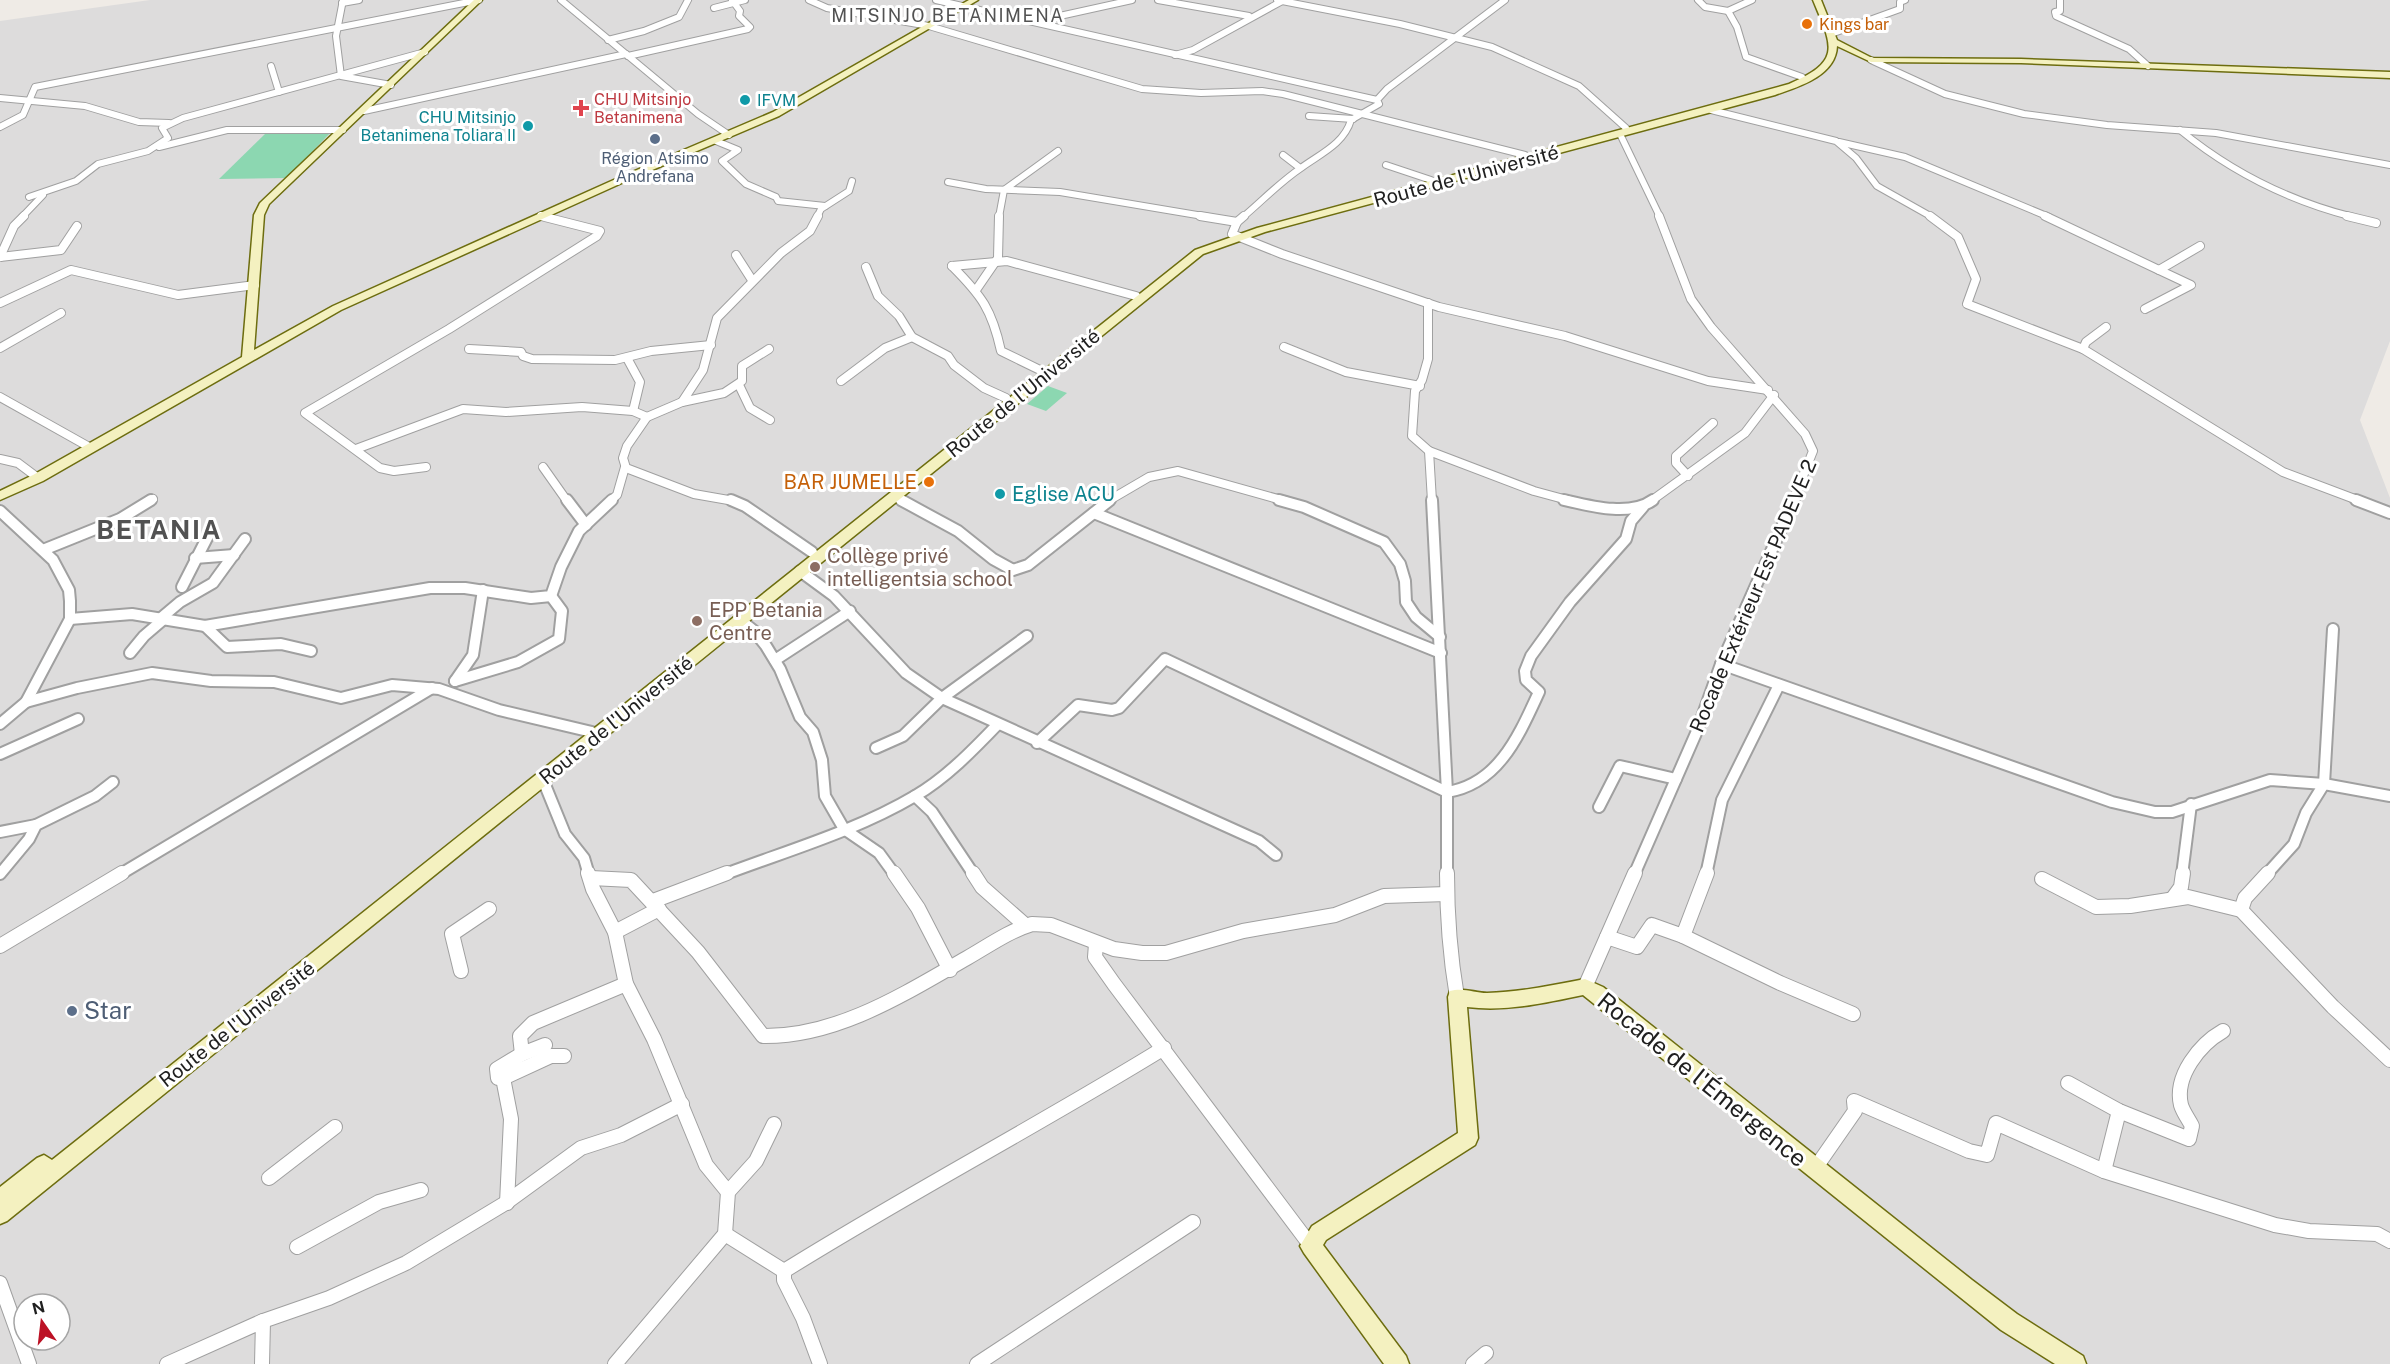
<svg xmlns="http://www.w3.org/2000/svg" width="2390" height="1364" viewBox="0 0 2390 1364" font-family="'Public Sans',sans-serif">
  <style>
    .residential { fill: #dddcdc; fill-rule: evenodd }
    .pitch { fill: #8cd7b1 }
    .lines { fill: none; stroke-linecap: round; stroke-linejoin: round }
    .street-far3-casing { stroke: #a0a0a0; stroke-width: 8 }
    .street-far2-casing { stroke: #a0a0a0; stroke-width: 10 }
    .street-far1-casing { stroke: #a0a0a0; stroke-width: 14 }
    .street-casing { stroke: #a0a0a0; stroke-width: 16 }
    .secondary-casing { stroke: #6d6d0f; stroke-width: 3 }
    .street-far3 { stroke: #fff; stroke-width: 6 }
    .street-far2 { stroke: #fff; stroke-width: 8 }
    .street-far1 { stroke: #fff; stroke-width: 10 }
    .street { stroke: #fff; stroke-width: 14 }
    .secondary { fill: #f4f1c0; fill-rule: evenodd }
    .food-dot { fill: #e8710a; stroke: #fff; stroke-width: 2 }
    .culture-dot { fill: #0f9aa8; stroke: #fff; stroke-width: 2 }
    .health-dot { fill: #e0444e; stroke: #fff; stroke-width: 2 }
    .service-dot { fill: #5c6f8a; stroke: #fff; stroke-width: 2 }
    .education-dot { fill: #8d6e63; stroke: #fff; stroke-width: 2 }
    .labels { text-anchor: middle; stroke-width: 6; stroke-linejoin: round; paint-order: stroke }
    .far-food-label { font-size: 16px; fill: #c56008; stroke: #fff; text-anchor: start }
    .far-health-label { font-size: 16px; fill: #be3a42; stroke: #fff; text-anchor: start }
    .far-culture-label { font-size: 16px; fill: #0d838f; stroke: #fff; text-anchor: start }
    .far-service-label { font-size: 16px; fill: #4e5e75; stroke: #fff }
    .far-quarter-label { font-size: 18px; letter-spacing: 1.5px; fill: #525252; stroke: #fff }
    .street-label { font-size: 20px; fill: #1f1f1f; stroke: #fff }
    .food-label { font-size: 20px; fill: #c56008; stroke: #fff; text-anchor: end }
    .culture-label { font-size: 20px; fill: #0d838f; stroke: #fff; text-anchor: start }
    .education-label { font-size: 20px; fill: #785e54; stroke: #fff; text-anchor: start }
    .near-service-label { font-size: 24px; fill: #4e5e75; stroke: #fff; text-anchor: start }
    .near-street-label { font-size: 24px; fill: #1f1f1f; stroke: #fff }
    .district-label { font-size: 26px; font-weight: bold; letter-spacing: 1.5px; fill: #525252; stroke: #fff }
  </style>
  <rect width="100%" height="100%" fill="#efebe6"/>
  <path class="residential" d="M150,0H2390V341L2360,420L2390,498V1364H0V21ZM24,1304H60V1340H24Z"/>
  <g class="pitch">
    <polygon points="331,132 287,178 219,179 266,133"/>
    <polygon points="1048,386 1067,393 1046,411 1027,404"/>
  </g>
  <g class="lines">
    <g class="street-far3-casing">
      <g id="street-far3">
        <polyline points="343,0 336,36 341,76 391,85"/>
        <polyline points="561,0 698,114 729,135"/>
        <polyline points="809,0 827,8 929,26 1142,89 1201,93 1262,91 1283,94 1525,155"/>
        <polyline points="936,0 1377,100"/>
        <polyline points="1158,0 1249,16"/>
        <polyline points="1277,0 1400,24 1492,47 1579,86 1626,128"/>
        <polyline points="1698,0 1705,7 1728,11"/>
        <polyline points="1752,0 1728,11 1737,27 1746,57 1802,77"/>
        <polyline points="2060,0 2060,11 2055,12 2056,16 2129,49 2148,66"/>
        <polyline points="342,3 359,0"/>
        <polyline points="714,8 745,0"/>
        <polyline points="1037,21 1132,0"/>
        <polyline points="1831,34 1900,9 1900,2 1905,0"/>
        <polyline points="608,40 644,31 679,17 688,0"/>
        <polyline points="1175,55 1193,50 1284,0"/>
        <polyline points="628,56 748,29 750,27 739,16 740,11 732,0"/>
        <polyline points="1871,60 1945,94 2024,114 2107,125 2216,133 2390,165"/>
        <polyline points="271,66 279,92"/>
        <polyline points="0,98 85,106 139,122 169,123"/>
        <polyline points="1711,110 1836,141 1856,158 1877,186 1932,217"/>
        <polyline points="364,111 626,54"/>
        <polyline points="1309,116 1353,119"/>
        <polyline points="0,127 23,115 35,87 479,0"/>
        <path d="M2180,130C2230,171 2290,201 2353,217"/>
        <polyline points="1620,134 1660,217"/>
        <polyline points="716,141 738,150 722,161 746,184 776,197 778,201 825,206"/>
        <polyline points="1839,142 1905,157 2049,217"/>
        <polyline points="159,147 227,130 343,130"/>
        <polyline points="1283,155 1300,168"/>
        <polyline points="1386,165 1431,180"/>
        <polyline points="948,182 986,189 1060,192 1209,217"/>
        <polyline points="29,197 76,181 98,164 148,151 168,138 162,128 183,118 425,52"/>
        <polyline points="541,216 546,217"/>
        <polyline points="22,217 43,195"/>
        <polyline points="817,217 821,209 849,191 852,181"/>
        <polyline points="999,217 1004,190 1058,151"/>
        <path d="M1243,217C1262,201 1280,182 1301,168C1320,154 1344,144 1351,120L1379,104L1377,100L1387,89L1505,0"/>
      </g>
    </g>
    <g class="street-far2-casing">
      <g id="street-far2">
        <polyline points="1200,216 1237,222"/>
        <polyline points="1244,216 1237,222 1232,234 1282,254 1439,307 1565,336 1708,381 1768,390"/>
        <polyline points="1659,216 1691,299 1711,327 1805,434 1813,451 1793,501"/>
        <polyline points="1930,216 1958,237 1976,279 1967,304 2083,349 2283,472 2360,501"/>
        <polyline points="2045,216 2159,270 2200,246"/>
        <polyline points="2347,216 2376,223"/>
        <polyline points="736,255 752,280"/>
        <polyline points="0,257 61,250 77,226"/>
        <polyline points="0,257 14,226 24,216"/>
        <polyline points="952,266 1007,261 1136,296"/>
        <path d="M952,266C982,296 992,310 1001,351L1042,371"/>
        <polyline points="866,267 878,296 899,316 912,337 948,356 954,365 984,388 1006,398"/>
        <polyline points="976,290 998,258 999,216"/>
        <polyline points="0,303 71,270 178,295 255,285"/>
        <polyline points="1428,303 1428,359 1422,380 1415,391 1412,436 1429,451"/>
        <polyline points="2145,309 2191,285 2159,270"/>
        <polyline points="1284,347 1346,372 1420,386"/>
        <polyline points="0,348 61,313"/>
        <polyline points="469,349 521,352 523,356 532,359 615,360 651,351 711,345"/>
        <polyline points="2083,349 2086,342 2106,327"/>
        <polyline points="627,358 640,382 633,411"/>
        <polyline points="841,381 885,348 912,337"/>
        <polyline points="739,385 750,408 770,420"/>
        <polyline points="0,397 91,448"/>
        <polyline points="682,402 724,393 742,381 742,366 769,349"/>
        <polyline points="356,449 463,409 506,412 582,407 633,411 647,417"/>
        <polyline points="0,459 18,463 38,478"/>
        <polyline points="426,467 394,471 380,468 305,413 449,329 597,236 600,231 541,216"/>
        <polyline points="543,467 567,501"/>
        <polyline points="1688,476 1676,463 1676,456 1713,423"/>
        <polyline points="895,497 903,501"/>
        <polyline points="149,501 153,499"/>
        <polyline points="610,501 617,495 625,467"/>
        <polyline points="734,501 694,494 626,468 623,458 627,446 647,417 682,402 703,370 717,318 781,253 810,231 818,216"/>
        <polyline points="1108,501 1149,477 1178,471 1285,501"/>
        <polyline points="1432,501 1429,451 1534,491 1571,501"/>
        <polyline points="1651,501 1745,433 1774,395"/>
      </g>
    </g>
    <g class="street-far1-casing">
      <g id="street-far1">
        <polyline points="567,500 586,525"/>
        <polyline points="731,500 745,506 812,552"/>
        <polyline points="901,500 958,531 993,559 1013,570 1028,565 1110,500"/>
        <polyline points="1279,500 1304,507 1384,542 1400,564 1405,581 1406,602 1416,617 1440,637"/>
        <polyline points="1432,500 1447,792 1447,875"/>
        <path d="M1564,500C1590,506 1630,517 1653,500"/>
        <polyline points="2356,500 2390,513"/>
        <polyline points="0,511 53,560 69,590 70,601 70,619 26,702 0,724"/>
        <polyline points="1094,513 1441,653"/>
        <polyline points="43,550 120,519 151,500"/>
        <polyline points="195,558 234,555"/>
        <polyline points="800,571 834,596 906,673 942,698 1259,841 1276,855"/>
        <polyline points="182,587 211,530"/>
        <polyline points="161,618 180,602 213,583 245,539"/>
        <polyline points="70,619 132,614 205,626 430,588 465,588 531,598 551,596 561,567 579,531 612,500"/>
        <polyline points="739,619 754,631 766,646 780,669 800,717 813,732 822,760 825,796 844,829 879,853 895,875"/>
        <polyline points="205,626 227,647 281,644 311,651"/>
        <polyline points="130,653 144,636 165,618"/>
        <polyline points="775,660 850,611"/>
        <polyline points="1721,664 2112,802 2155,812 2172,812 2270,780 2324,784 2390,796"/>
        <polyline points="455,681 518,662 559,639 562,611 551,596"/>
        <polyline points="455,681 473,655 483,590"/>
        <polyline points="26,702 77,688 152,673 211,681 274,682 341,698 392,685 439,689 499,710 592,732"/>
        <path d="M1037,743L1078,705L1112,710L1119,708L1165,659L1447,792C1499,784 1519,735 1539,692L1526,680L1525,671L1531,656L1570,602L1626,539L1631,521L1643,507"/>
        <polyline points="876,748 903,736 942,698 1027,636"/>
        <polyline points="0,754 78,719"/>
        <polyline points="543,780 565,834 584,858 589,875"/>
        <polyline points="915,796 932,812 974,875"/>
        <polyline points="1599,807 1620,766 1676,779"/>
        <polyline points="0,832 36,825"/>
        <polyline points="0,874 29,839 36,825 95,796 113,782"/>
        <polyline points="119,875 432,688"/>
        <path d="M723,875C786,851 856,831 915,796C946,778 973,750 998,724"/>
        <polyline points="1634,875 1697,731 1721,664 1794,500"/>
        <polyline points="1706,875 1722,800 1779,685"/>
        <polyline points="2182,875 2191,804"/>
        <polyline points="2266,875 2294,844 2306,813 2324,784 2333,629"/>
      </g>
    </g>
    <g class="street-casing">
      <g id="street">
        <polyline points="588,873 593,889 615,932 626,984 654,1039 706,1165 728,1192"/>
        <polyline points="894,873 918,908 950,970"/>
        <polyline points="973,873 982,887 1025,925"/>
        <path d="M1447,873C1447,915 1450,956 1457,997"/>
        <path d="M591,878L631,880L698,952L763,1036C837,1037 904,994 967,958C988,946 1009,931 1032,924L1051,925L1114,949L1142,953H1166L1243,931L1335,915L1384,896L1447,894"/>
        <polyline points="2042,879 2096,907 2130,906 2188,897 2241,910 2245,898 2268,873"/>
        <polyline points="2173,898 2181,887 2183,873"/>
        <polyline points="653,901 727,873"/>
        <polyline points="2241,910 2333,1007 2390,1060"/>
        <polyline points="615,932 659,909"/>
        <polyline points="1683,936 1780,983 1853,1014"/>
        <polyline points="1607,937 1637,947 1652,925 1683,936 1707,873"/>
        <polyline points="1096,944 1095,957 1114,984 1311,1246"/>
        <polyline points="0,946 122,873"/>
        <polyline points="461,971 452,934 489,909"/>
        <polyline points="1585,987 1635,873"/>
        <polyline points="522,1054 520,1036 533,1023 626,984"/>
        <polyline points="503,1078 498,1078 497,1069 522,1054 545,1045"/>
        <path d="M2068,1083L2119,1111L2189,1139L2192,1126C2189,1120 2183,1112 2181,1105C2174,1076 2200,1044 2223,1031"/>
        <polyline points="1814,1170 1855,1111 1854,1101 1969,1151 1987,1155 1996,1123 2104,1171 2275,1225 2309,1231 2377,1234 2390,1241"/>
        <polyline points="2104,1171 2119,1111"/>
        <polyline points="269,1178 335,1127"/>
        <polyline points="507,1203 511,1119 503,1078 551,1056 564,1056"/>
        <path d="M725,1234L784,1271C909,1193 1039,1125 1164,1048"/>
        <polyline points="297,1247 379,1202 421,1190"/>
        <polyline points="784,1271 784,1280 803,1318 820,1364"/>
        <polyline points="0,1283 29,1364"/>
        <polyline points="263,1321 329,1298 406,1263 504,1204 581,1148 621,1135 682,1104"/>
        <polyline points="167,1364 263,1321 262,1364"/>
        <polyline points="615,1364 725,1234 728,1192 756,1161 774,1124"/>
        <polyline points="977,1364 1193,1222"/>
        <polyline points="1473,1364 1486,1353"/>
      </g>
    </g>
    <g class="secondary-casing">
      <g id="secondary">
        <polygon points="474,0 482,0 269,204 264,215 254,350 333,306 618,178 773,112 969,0 978,0 779,116 624,182 341,310 43,481 0,500 0,491 33,475 242,357 254,215 260,203"/>
        <path d="M1813,0H1821L1837,40L1872,58L2021,59L2390,72V78L2021,63L1871,62L1837,46C1836,76 1798,87 1775,95L1265,232L1203,254L7,1221L0,1224V1187L37,1158L44,1155L52,1160L1195,250L1257,228L1789,84C1843,61 1832,46 1813,0Z"/>
        <path d="M1585,979L1603,987L1972,1280L2017,1314L2083,1356L2086,1364H2055L2001,1330L1583,995C1545,1003 1506,1012 1467,1007L1478,1138L1475,1145L1326,1240L1323,1245L1406,1356L1409,1364H1384L1304,1253L1300,1246L1312,1226L1458,1133L1448,997L1450,991C1463,987 1475,993 1487,993C1521,992 1553,985 1585,979Z"/>
      </g>
    </g>
    <use href="#street-far3" class="street-far3"/>
    <use href="#street-far2" class="street-far2"/>
    <use href="#street-far1" class="street-far1"/>
    <use href="#street" class="street"/>
    <use href="#secondary" class="secondary"/>
  </g>
  <g class="food-dot">
    <circle cx="1807" cy="24" r="6"/>
    <circle cx="929" cy="482" r="6"/>
  </g>
  <g class="culture-dot">
    <circle cx="745" cy="100" r="6"/>
    <circle cx="528" cy="126" r="6"/>
    <circle cx="1000" cy="494" r="6"/>
  </g>
  <path class="health-dot" d="M578 99h6v6h6v6h-6v6h-6v-6h-6v-6h6z"/>
  <g class="service-dot">
    <circle cx="655" cy="139" r="6"/>
    <circle cx="72" cy="1011" r="6"/>
  </g>
  <g class="education-dot">
    <circle cx="815" cy="567" r="6"/>
    <circle cx="697" cy="621" r="6"/>
  </g>
  <g class="labels">
    <g class="far-food-label">
      <text x="1819" y="30">Kings bar</text>
    </g>
    <g class="far-health-label">
      <text x="594" y="105">CHU Mitsinjo<tspan x="594" dy="18">Betanimena</tspan></text>
    </g>
    <g class="far-culture-label">
      <text x="757" y="106">IFVM</text>
      <text x="516" y="123" text-anchor="end">CHU Mitsinjo<tspan x="516" dy="18">Betanimena Toliara II</tspan></text>
    </g>
    <g class="far-service-label">
      <text x="655" y="164">Région Atsimo<tspan x="655" dy="18">Andrefana</tspan></text>
    </g>
    <g class="far-quarter-label">
      <text x="948" y="22">MITSINJO BETANIMENA</text>
    </g>
    <g class="street-label">
      <text transform="translate(1466 176) rotate(-15)" y="7">Route de l'Université</text>
      <text transform="translate(1023 393) rotate(-39)" y="7">Route de l'Université</text>
      <text transform="translate(1753 596) rotate(-67)" y="7">Rocade Extérieur Est PADEVE 2</text>
      <text transform="translate(616 720) rotate(-39)" y="7">Route de l'Université</text>
      <text transform="translate(237 1024) rotate(-38)" y="7">Route de l'Université</text>
    </g>
    <g class="food-label">
      <text x="917" y="489">BAR JUMELLE</text>
    </g>
    <g class="culture-label">
      <text x="1012" y="501">Eglise ACU</text>
    </g>
    <g class="education-label">
      <text x="827" y="563">Collège privé<tspan x="827" dy="23">intelligentsia school</tspan></text>
      <text x="709" y="617">EPP Betania<tspan x="709" dy="23">Centre</tspan></text>
    </g>
    <g class="near-service-label">
      <text x="84" y="1019">Star</text>
    </g>
    <g class="near-street-label">
      <text transform="translate(1702 1080) rotate(39)" y="8">Rocade de l'Émergence</text>
    </g>
    <g class="district-label">
      <text x="159" y="539">BETANIA</text>
    </g>
  </g>
  <g transform="translate(42 1322) rotate(346)"><circle r="28" fill="#ffffff" stroke="#a5a5a5" stroke-width="1.5"/>
  <path d="M0-4.5L10 22L0 15L-10 22Z" fill="#bc1225"/>
  <text y="-9" font-size="16" font-weight="bold" text-anchor="middle" fill="#1f1f1f">N</text>
  </g>
</svg>
